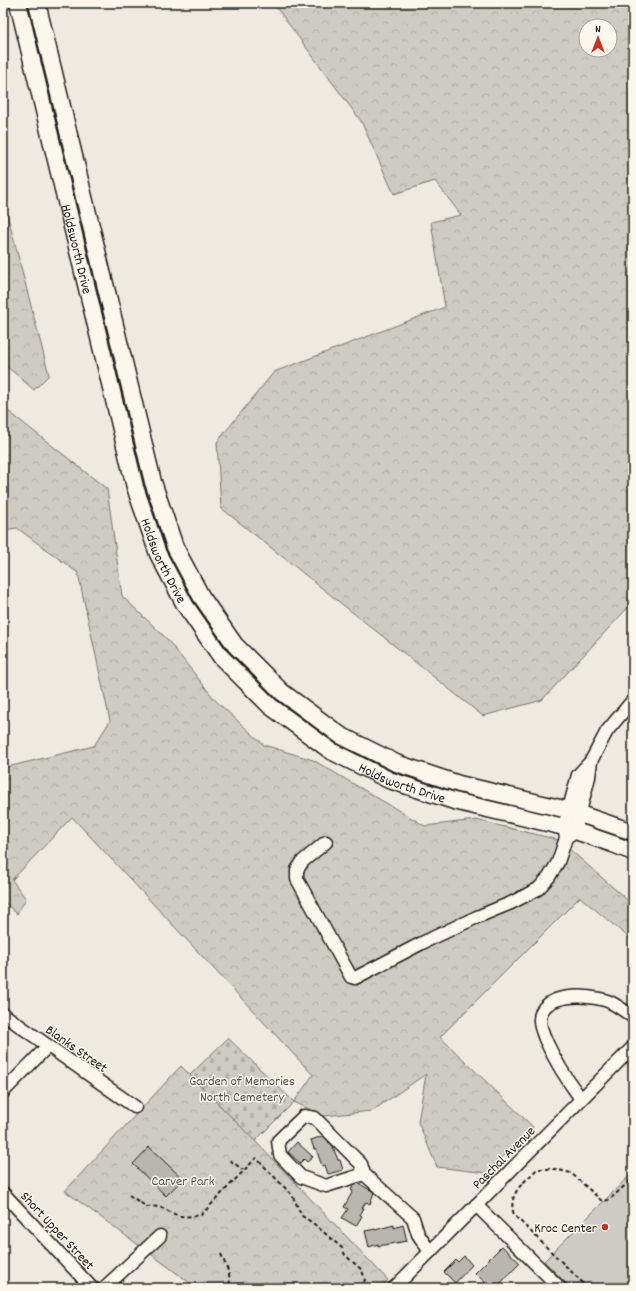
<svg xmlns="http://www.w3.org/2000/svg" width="636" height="1291" viewBox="0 0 636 1291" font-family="Dekko,sans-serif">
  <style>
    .green { fill: #ceccc2; stroke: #75746f }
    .forest { fill: url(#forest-crowns); stroke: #75746f; fill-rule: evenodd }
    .cemetery { fill: url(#cemetery-stones); stroke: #75746f }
    .building { fill: #b9b6af; stroke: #1c1c1c }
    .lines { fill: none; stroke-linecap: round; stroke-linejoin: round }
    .minor-casing { stroke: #1c1c1c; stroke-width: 15 }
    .major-casing { stroke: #1c1c1c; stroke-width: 19 }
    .path { stroke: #1c1c1c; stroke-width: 2; stroke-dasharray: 4 3; stroke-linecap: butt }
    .minor { stroke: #fbf7ec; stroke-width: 12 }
    .major { stroke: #fbf7ec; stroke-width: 16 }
    .poi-dot { fill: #c8321e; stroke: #fbf7ec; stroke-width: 1.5 }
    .labels { text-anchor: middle; stroke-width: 3; stroke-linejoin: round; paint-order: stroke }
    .street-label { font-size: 14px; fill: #1c1c1c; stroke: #fbf7ec }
    .park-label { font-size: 14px; fill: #51514e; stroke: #fbf7ec }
    .poi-label { font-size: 14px; fill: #1c1c1c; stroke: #fbf7ec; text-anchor: end }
  </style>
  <defs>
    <pattern id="forest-crowns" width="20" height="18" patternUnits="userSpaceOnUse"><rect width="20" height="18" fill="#ceccc2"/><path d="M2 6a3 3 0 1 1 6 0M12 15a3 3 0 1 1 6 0" fill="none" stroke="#b0afa6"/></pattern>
    <pattern id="cemetery-stones" width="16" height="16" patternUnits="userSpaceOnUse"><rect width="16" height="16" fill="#ceccc2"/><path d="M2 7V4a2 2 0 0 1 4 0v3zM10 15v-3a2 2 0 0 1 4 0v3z" fill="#b0afa6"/></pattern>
  </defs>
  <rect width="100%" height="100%" fill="#eeeadf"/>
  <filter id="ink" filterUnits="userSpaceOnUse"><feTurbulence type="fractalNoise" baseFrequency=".025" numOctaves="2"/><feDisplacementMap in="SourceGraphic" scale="8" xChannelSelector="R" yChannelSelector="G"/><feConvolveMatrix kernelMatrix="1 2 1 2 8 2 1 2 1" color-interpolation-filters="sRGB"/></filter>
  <g filter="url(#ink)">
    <polygon class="green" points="633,1172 633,1288 571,1288 544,1261"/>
    <g class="forest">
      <path d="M273,3H633V602L542,700L483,716L221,508L217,442L274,372L445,307L431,222L461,215L435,181L394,194L361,121ZM586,26H610V50H586Z"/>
      <polygon points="3,198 49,375 34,390 3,363"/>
      <polygon points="3,407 107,489 122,596 166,638 216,701 264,745 313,760 425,826 476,820 559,840 633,905 633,941 580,897 440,1037 533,1127 487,1173 437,1167 418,1122 426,1074 372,1111 324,1116 294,1102 313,1075 72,817 12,880 26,899 17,914 3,901 3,768 94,746 110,721 78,573 17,528 3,530"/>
      <polygon points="181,1066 255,1141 388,1280 380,1288 197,1288 65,1191"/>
    </g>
    <polygon class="cemetery" points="228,1038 294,1102 255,1141 190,1075"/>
    <g class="building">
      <polygon points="326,1135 329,1143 331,1142 338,1160 340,1160 343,1170 328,1174 325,1165 322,1166 316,1149 314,1149 311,1140"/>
      <polygon points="297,1142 313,1157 307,1162 304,1159 300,1163 288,1152"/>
      <polygon points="149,1147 183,1179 166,1196 133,1164"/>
      <polygon points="356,1182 374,1192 370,1204 366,1202 362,1208 364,1208 360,1215 362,1216 356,1226 342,1218 348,1209 344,1207 353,1191 351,1190"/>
      <polygon points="394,1225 394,1228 403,1225 407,1241 378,1246 378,1244 369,1247 365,1231 375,1229 375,1230"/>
      <polygon points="502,1246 520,1263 496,1288 491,1288 475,1273"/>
      <polygon points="464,1256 472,1265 455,1283 444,1272 456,1260 458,1262"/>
    </g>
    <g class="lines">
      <g class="minor-casing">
        <g id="minor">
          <polyline points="568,836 575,831 589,777 591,761"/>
          <polyline points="326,842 303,861 297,870 297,879 351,977 355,978 422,943 477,917 511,903 538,889 549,877 558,862 566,838 564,827 578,775 591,761 607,731 633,700"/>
          <polyline points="3,1014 135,1107"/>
          <polyline points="3,1092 48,1046"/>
          <path d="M581,1099C567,1080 555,1061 545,1039C543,1033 540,1027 540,1021C539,991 591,994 610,1002C618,1006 626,1012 633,1017"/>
          <polyline points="364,1174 326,1186 301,1177 280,1155 278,1141 304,1116 315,1118 361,1164 364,1174 413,1218 418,1234 430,1252"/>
          <polyline points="3,1193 92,1288"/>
          <polyline points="476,1205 560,1288"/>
          <polyline points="104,1288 160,1236"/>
          <polyline points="394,1288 633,1047"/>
        </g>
      </g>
      <g class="major-casing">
        <g id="major">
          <path id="s1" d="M18,3L135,487L158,554L185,605L221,657L270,706L331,751L389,780L454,801L564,827L613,844L633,852"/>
          <polyline points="37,3 153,482 175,547 201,596 235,645 282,692 340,735 396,763 459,784 568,810 633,832"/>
        </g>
      </g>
      <g class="path">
        <polyline points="230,1160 243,1170"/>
        <path d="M129,1195L147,1207C164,1204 168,1214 181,1216C187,1217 194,1216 201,1215L256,1158L292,1195L302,1216L313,1223L342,1248L345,1255L362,1270L365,1280L360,1288"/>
        <polyline points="221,1254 229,1273 230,1288"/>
        <path d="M588,1288L514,1215C507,1193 524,1183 537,1169H555L571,1173L602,1201L609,1200L633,1178"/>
      </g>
      <use href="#minor" class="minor"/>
      <use href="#major" class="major"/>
    </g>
  </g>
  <circle class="poi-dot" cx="605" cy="1227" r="4"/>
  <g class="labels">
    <g class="street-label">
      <text dy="5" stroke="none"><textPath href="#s1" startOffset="253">Holdsworth Drive</textPath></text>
      <text dy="5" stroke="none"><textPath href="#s1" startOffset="577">Holdsworth Drive</textPath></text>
      <text dy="5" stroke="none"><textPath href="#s1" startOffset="913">Holdsworth Drive</textPath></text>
      <text transform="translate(77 1048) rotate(35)" y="5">Blanks Street</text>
      <text transform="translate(503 1157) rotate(-45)" y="5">Paschal Avenue</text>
      <text transform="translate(58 1230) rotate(47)" y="5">Short Upper Street</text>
    </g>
    <g class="park-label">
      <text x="242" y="1085">Garden of Memories<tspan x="242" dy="16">North Cemetery</tspan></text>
      <text x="183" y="1185">Carver Park</text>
    </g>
    <g class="poi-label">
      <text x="597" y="1232">Kroc Center</text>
    </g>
  </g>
  <rect width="636" height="1291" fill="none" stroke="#fbf7ec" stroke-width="16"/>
  <rect x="8" y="8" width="620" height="1275" fill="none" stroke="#1c1c1c" stroke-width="1.5" filter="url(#ink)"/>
  <g transform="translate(598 38)"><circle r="19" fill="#fbf7ec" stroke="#a29f99"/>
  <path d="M0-3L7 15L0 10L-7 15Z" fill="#c8321e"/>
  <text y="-6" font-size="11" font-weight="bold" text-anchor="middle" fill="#1c1c1c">N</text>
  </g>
</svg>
